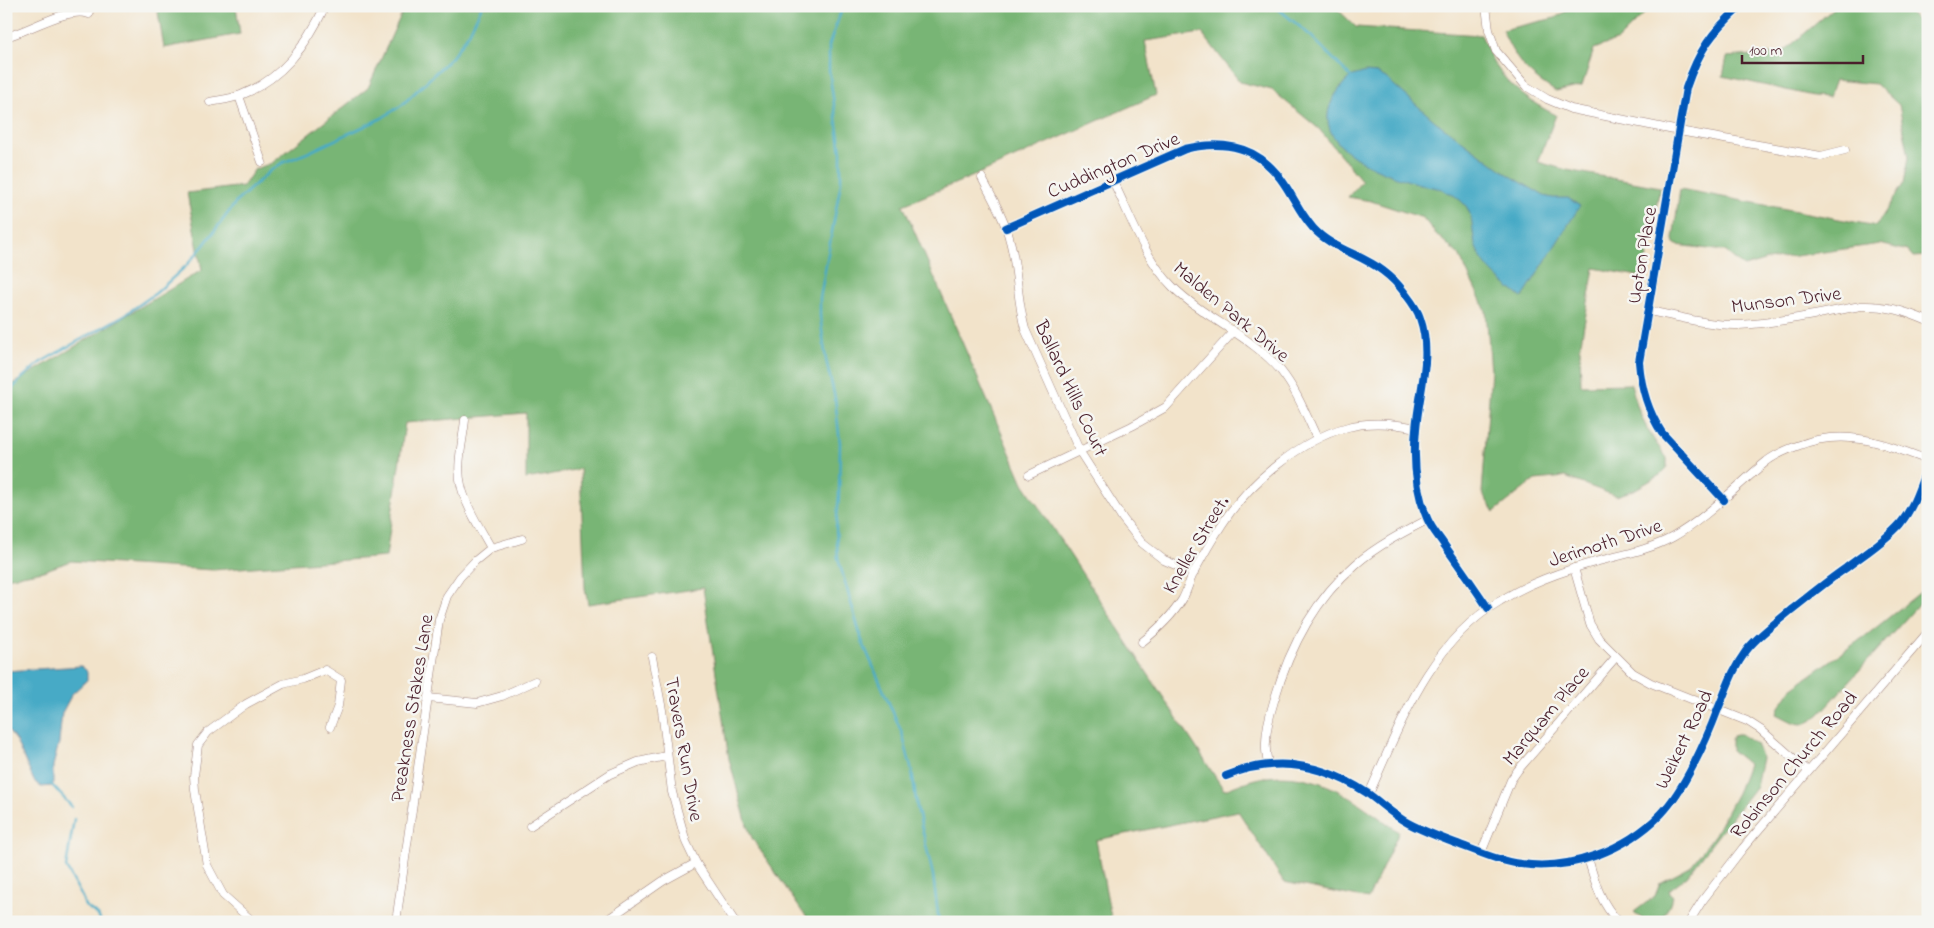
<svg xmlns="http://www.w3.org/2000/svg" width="1934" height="928" viewBox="0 0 1934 928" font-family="'Indie Flower',sans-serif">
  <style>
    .forest { fill: #78b574; stroke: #616a50 }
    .water { fill: #47aac6; stroke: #486478 }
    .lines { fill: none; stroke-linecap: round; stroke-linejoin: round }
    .stream { stroke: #47aac6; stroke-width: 2.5 }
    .minor-casing { stroke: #9e817a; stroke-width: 9 }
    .minor { stroke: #fff; stroke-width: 8 }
    .cycleway-casing { stroke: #f6f6f2; stroke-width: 11 }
    .cycleway { stroke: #0057b8; stroke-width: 8 }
    .labels { text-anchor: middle; stroke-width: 5; stroke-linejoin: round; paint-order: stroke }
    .street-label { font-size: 20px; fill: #4a1f2b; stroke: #f6f6f2 }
  </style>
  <rect width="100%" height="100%" fill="#f6f6f2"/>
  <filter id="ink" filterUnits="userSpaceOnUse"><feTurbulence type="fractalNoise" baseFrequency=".02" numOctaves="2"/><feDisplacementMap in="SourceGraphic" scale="10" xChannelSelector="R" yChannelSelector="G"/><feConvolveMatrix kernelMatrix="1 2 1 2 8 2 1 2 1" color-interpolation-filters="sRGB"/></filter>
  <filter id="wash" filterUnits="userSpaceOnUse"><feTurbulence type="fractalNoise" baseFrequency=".0096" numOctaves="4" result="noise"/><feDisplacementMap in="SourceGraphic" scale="20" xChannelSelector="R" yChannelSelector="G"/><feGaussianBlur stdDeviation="1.12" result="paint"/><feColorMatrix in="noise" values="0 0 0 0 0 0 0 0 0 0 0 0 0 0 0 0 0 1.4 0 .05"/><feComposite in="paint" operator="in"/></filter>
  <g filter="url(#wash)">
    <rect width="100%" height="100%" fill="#f2e3ca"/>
    <g class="forest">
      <polygon points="157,6 236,6 240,34 164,48"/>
      <path d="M405,6H1334L1356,27L1481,35C1486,44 1489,55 1494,63C1509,87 1531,103 1556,115L1538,162L1567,170L1660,187L1643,277L1594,268L1580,348L1581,385L1631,384C1640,418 1646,430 1667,458V468L1660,475L1634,490L1616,496L1565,477L1535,480L1494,512L1482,493L1491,371L1486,311L1459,255L1436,234L1423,218L1371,201L1348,197L1362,181L1319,129L1272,90L1240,82L1202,33L1145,41L1156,95L971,177L903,205L1023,483L1224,790C1236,786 1248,780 1260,778C1320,768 1354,800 1399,832L1368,899L1284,882L1238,811L1096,840L1112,922H811L801,910L752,838L747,825L729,759L703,588L588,604L585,588L580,469L526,479V413L405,423L386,557L213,570L71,561L43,571L6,578V388L202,270L187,193L243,186L255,169L272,163L368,88Z"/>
      <path d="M1574,6H1652L1618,40L1594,49L1582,86L1556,92C1525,72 1517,63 1502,30L1555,18Z"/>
      <polygon points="1833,6 1904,6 1928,33 1928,256 1913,257 1908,251 1880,244 1767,260 1744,267 1725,251 1677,245 1674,243 1673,239 1680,189 1876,226 1904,183 1909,157 1899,105 1876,84 1835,80 1829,97 1813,96 1723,76 1727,57 1782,53 1834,8"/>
      <path d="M1928,586V594L1820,714C1801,730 1797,724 1777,714L1779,707L1791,689L1868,634Z"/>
      <polygon points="1735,734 1741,734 1756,744 1762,758 1756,786 1687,876 1669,890 1673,897 1661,922 1646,922 1634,912 1655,896 1660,883 1690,867 1715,834 1738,791 1748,764 1731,750 1731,739"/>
    </g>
    <g class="water">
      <path d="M1365,72L1377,73L1386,78L1435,121L1509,175L1544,196L1553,198H1568L1580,206L1522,298C1505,284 1486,271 1477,250C1471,236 1475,219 1466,206C1462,201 1456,197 1451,193H1448L1442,189C1407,183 1306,154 1332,101C1335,94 1344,82 1350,77C1354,75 1361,74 1365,72Z"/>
      <polygon points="81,666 87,671 87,680 72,694 62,713 59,743 53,766 53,786 41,787 34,781 16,741 6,728 6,671"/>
    </g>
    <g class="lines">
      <g class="stream">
        <polyline points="843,6 829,45 829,70 841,152 841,182 820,298 820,316 826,360 835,398 840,443 839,496 836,528 838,558 862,641 902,733 912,771 917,807 933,875 939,922"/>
        <polyline points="1275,6 1311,36 1351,77"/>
        <polyline points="6,402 13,388 23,377 41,362 126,314 156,293 186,266 204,245 237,201 270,171 282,163 307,153 382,118 402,105 452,57 469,33 482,6"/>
        <polyline points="52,785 72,807"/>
        <polyline points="74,819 66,867 82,897 85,906 98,915 101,922"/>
      </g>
    </g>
  </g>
  <g filter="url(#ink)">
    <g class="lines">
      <g class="minor-casing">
        <g id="minor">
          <polyline points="1486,6 1489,30 1496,51 1526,86 1547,99 1571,109 1679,131 1821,156 1845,150"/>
          <path d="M6,37C29,31 69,6 89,14"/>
          <polyline points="239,96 262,162"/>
          <path d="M210,102C220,100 231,99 241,95C282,79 307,45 325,6"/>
          <path d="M982,178C992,198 1005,219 1010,241C1018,270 1017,300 1025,329L1080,452L1123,519L1142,543L1164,560L1194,573"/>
          <path d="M1113,181C1131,217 1144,258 1173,287C1205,319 1252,336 1281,371C1297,391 1306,415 1317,438"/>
          <path d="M1006,228L1185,149C1210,143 1239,143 1261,159C1288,179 1293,205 1313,228C1332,249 1361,254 1383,271C1391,277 1398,284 1404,292C1410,300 1417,308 1420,318C1433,355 1419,391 1416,429C1413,460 1415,489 1427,518C1431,528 1439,537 1445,546C1460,567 1474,587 1488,608"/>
          <path d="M1648,311C1677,316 1709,326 1739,325C1780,323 1821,313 1861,306C1887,305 1904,311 1928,321"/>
          <path d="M465,420C463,440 456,465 461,485C466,507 480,528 491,548"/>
          <polyline points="1029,475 1132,426 1166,407 1233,332"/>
          <path d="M1724,500L1662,433C1647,410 1641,388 1639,362L1686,88C1699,50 1711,33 1741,6"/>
          <polyline points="1574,568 1590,624 1599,639 1633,673 1651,683 1747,721 1761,730 1808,771"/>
          <path d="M1142,642C1157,630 1172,616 1182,600C1187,592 1189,581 1194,572C1202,557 1211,541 1221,526C1246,485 1301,439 1348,427C1371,421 1393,423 1416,428"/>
          <polyline points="652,657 662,710 672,792 686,842 696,863 735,922"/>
          <polyline points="428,698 477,703 502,696 535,681"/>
          <path d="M1268,765C1267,757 1265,749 1266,742C1266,728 1270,714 1274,701C1289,649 1314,600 1356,564C1377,546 1402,533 1427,520"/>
          <path d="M1226,776C1276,755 1323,764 1367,793C1381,803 1393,815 1408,823C1423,831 1439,837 1455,843C1477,851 1498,861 1521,864C1571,871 1626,850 1661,814C1684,790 1706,741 1718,709C1727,688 1732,670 1746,651C1758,635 1776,623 1791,610C1809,596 1827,581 1846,568C1864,554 1885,541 1900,524C1914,507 1920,486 1928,465"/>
          <path d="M1369,794C1401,723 1429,643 1500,601C1522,587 1547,577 1572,569C1605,557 1642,554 1673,537C1708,517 1735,487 1767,461C1775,455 1786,450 1797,446C1844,427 1883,443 1928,460"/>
          <polyline points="530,826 610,774 638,762 666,756"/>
          <polyline points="1481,853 1511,780 1518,770 1616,657"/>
          <path d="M1588,858C1595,883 1601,904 1619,922"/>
          <polyline points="250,922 250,919 223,895 207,865 195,790 194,776 198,745 208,732 246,704 283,684 303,679 325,670 341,680 338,706 330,727"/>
          <polyline points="396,922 439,620 447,596 460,577 475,561 491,548 522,539"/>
          <polyline points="604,922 663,881 696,863"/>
          <polyline points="1689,922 1702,901 1743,848 1928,632"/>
        </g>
      </g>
      <use href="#minor" class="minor"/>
      <g class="cycleway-casing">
        <g id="cycleway">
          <path d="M1006,228L1185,149C1210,143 1239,143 1261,159C1288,179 1293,205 1313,228C1332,249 1361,254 1383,271C1391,277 1398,284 1404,292C1410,300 1417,308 1420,318C1433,355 1419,391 1416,429C1413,460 1415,489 1427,518C1431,528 1439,537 1445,546C1460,567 1474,587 1488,608"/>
          <path d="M1724,500L1662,433C1647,410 1641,388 1639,362L1686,88C1699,50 1711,33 1741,6"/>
          <path d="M1226,776C1276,755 1323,764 1367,793C1381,803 1393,815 1408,823C1423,831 1439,837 1455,843C1477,851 1498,861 1521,864C1571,871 1626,850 1661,814C1684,790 1706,741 1718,709C1727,688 1732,670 1746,651C1758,635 1776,623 1791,610C1809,596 1827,581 1846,568C1864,554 1885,541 1900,524C1914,507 1920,486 1928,465"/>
        </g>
      </g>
      <use href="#cycleway" class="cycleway"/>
    </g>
  </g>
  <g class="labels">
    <g class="street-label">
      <text transform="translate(1113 164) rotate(-23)" y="7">Cuddington Drive</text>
      <text transform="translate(1641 255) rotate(-80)" y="7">Upton Place</text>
      <text transform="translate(1786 299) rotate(-7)" y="7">Munson Drive</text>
      <text transform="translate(1232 311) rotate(40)" y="7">Malden Park Drive</text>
      <text transform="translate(1072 388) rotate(65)" y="7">Ballard Hills Court</text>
      <text transform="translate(1605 542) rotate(-18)" y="7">Jerimoth Drive</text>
      <text transform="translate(1195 544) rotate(-59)" y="7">Kneller Street.</text>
      <text transform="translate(411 708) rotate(-81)" y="7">Preakness Stakes Lane</text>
      <text transform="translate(1545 715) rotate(-50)" y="7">Marquam Place</text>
      <text transform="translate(1683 739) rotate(-64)" y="7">Weikert Road</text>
      <text transform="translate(685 749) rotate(80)" y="7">Travers Run Drive</text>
      <text transform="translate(1793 764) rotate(-50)" y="7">Robinson Church Road</text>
    </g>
  </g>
  <rect width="1934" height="928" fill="none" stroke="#f6f6f2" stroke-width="25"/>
  <path d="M1742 55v8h121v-8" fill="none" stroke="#4a1f2b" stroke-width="2.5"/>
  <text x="1749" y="55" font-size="15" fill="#4a1f2b" stroke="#f6f6f2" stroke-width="4" paint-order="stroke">100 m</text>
</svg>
